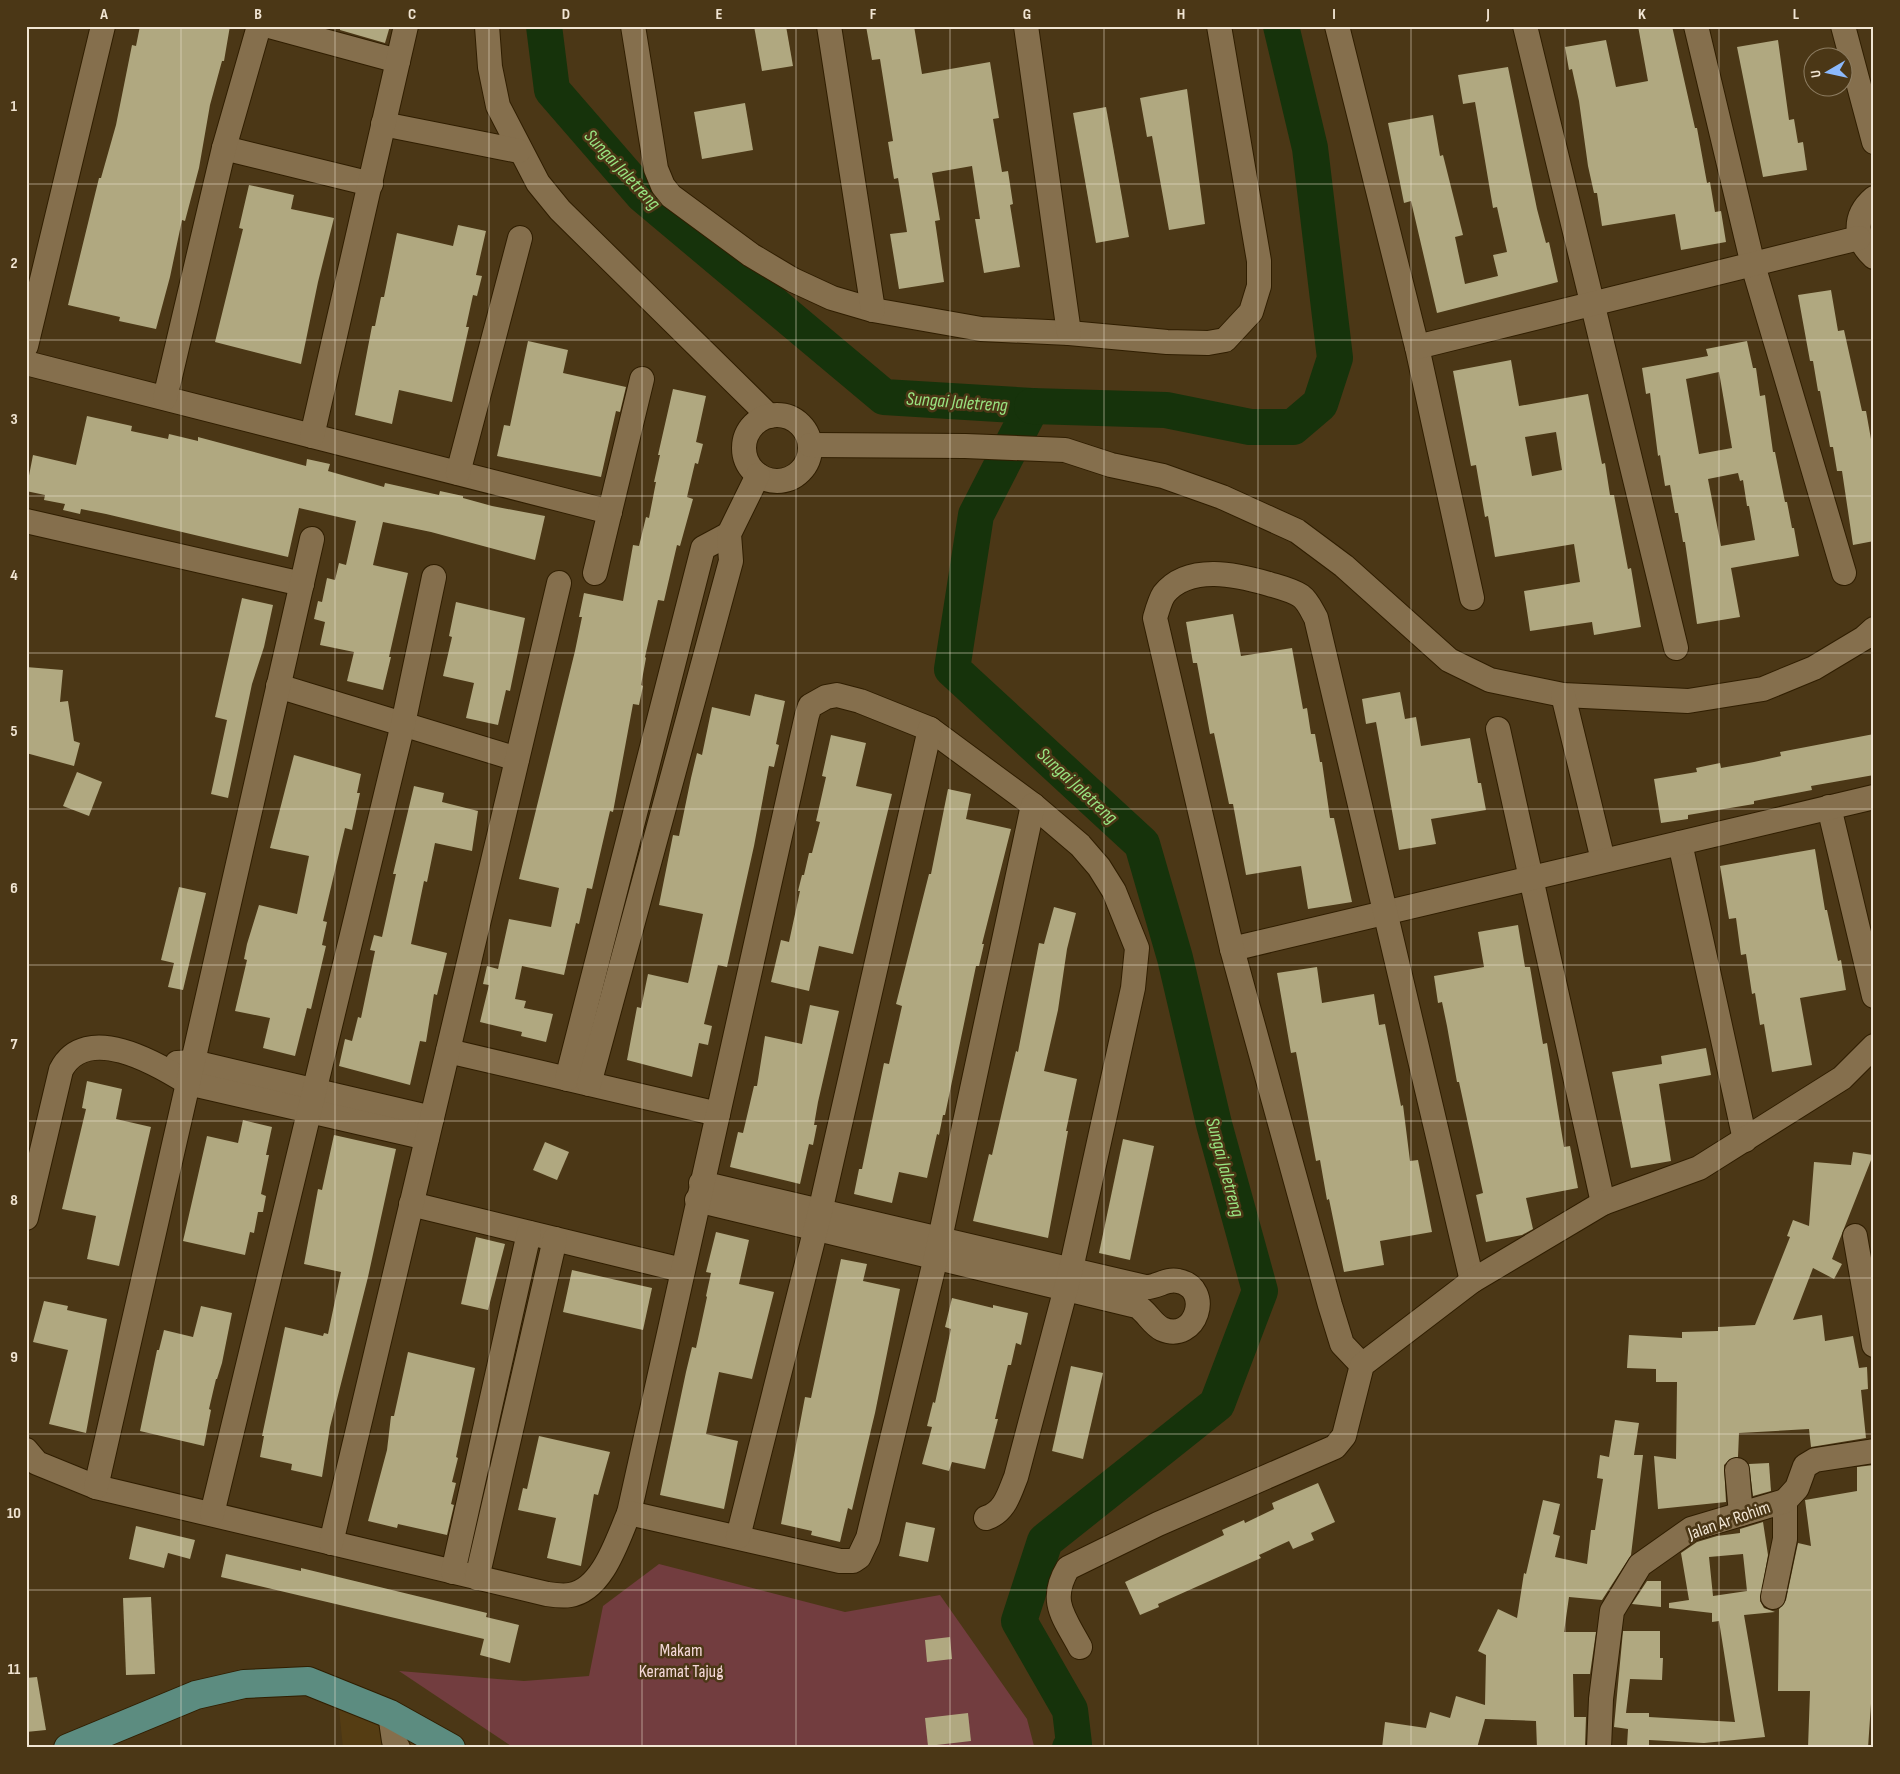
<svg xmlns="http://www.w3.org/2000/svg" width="1900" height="1774" viewBox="0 0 1900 1774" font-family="'Sofia Sans Condensed',sans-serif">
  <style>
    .built { fill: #553d13 }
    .green { fill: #723d3f }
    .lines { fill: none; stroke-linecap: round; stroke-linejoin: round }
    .river { stroke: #16330b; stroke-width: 36 }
    .building { fill: #b0a880; fill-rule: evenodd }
    .minor-casing { stroke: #301e00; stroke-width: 26 }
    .major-casing { stroke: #301e00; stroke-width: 30 }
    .minor { stroke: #856f4d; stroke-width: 24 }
    .major { stroke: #5c8c80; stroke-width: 28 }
    .grid { fill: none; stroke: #f1e5d3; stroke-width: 1; stroke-opacity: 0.55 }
    .labels { text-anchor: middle; stroke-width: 5; stroke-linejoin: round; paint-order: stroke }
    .street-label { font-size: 18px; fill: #f1e5d3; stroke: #4b3716 }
    .park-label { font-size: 18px; fill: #f4d8d8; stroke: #4b3716 }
    .water-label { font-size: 19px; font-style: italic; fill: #99e481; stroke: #4b3716 }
    .neatline { fill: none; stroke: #f1e5d3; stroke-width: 2 }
    .grid-label { font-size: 16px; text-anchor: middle; font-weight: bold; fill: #f1e5d3 }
  </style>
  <rect width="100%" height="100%" fill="#4b3716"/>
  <polygon class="built" points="339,1709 372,1717 423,1748 343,1748"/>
  <polygon class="green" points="659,1564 845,1612 940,1595 1027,1719 1034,1746 1029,1748 514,1748 399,1671 524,1681 589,1676 603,1606"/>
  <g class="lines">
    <g class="river">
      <polyline points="544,26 552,90 643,195 884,397 1032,406 976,515 952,669 1142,844 1175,958 1214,1124 1260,1291 1217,1404 1045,1541 1019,1621 1070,1710 1074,1744 1070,1748"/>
      <polyline points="1032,406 1166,410 1250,427 1293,427 1320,404 1335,358 1310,148 1281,26"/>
    </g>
  </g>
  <g class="building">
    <polygon points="140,26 230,26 224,61 222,61 210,105 199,168 185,221 182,220 170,277 156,329 119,321 120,317 68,305 99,178 101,178 116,125 132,45 136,46"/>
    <polygon points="340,26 390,26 385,43 340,30"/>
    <polygon points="754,26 786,26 793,66 762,71"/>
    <polygon points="866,26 914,26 922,74 990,62 999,118 993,119 1002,172 1008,171 1013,204 1010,205 1020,267 984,273 975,219 980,219 972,166 932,173 940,220 935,221 944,282 899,289 890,234 907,232 898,178 894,179 888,142 893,141 880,59 872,60"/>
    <polygon points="1638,26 1672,26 1695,128 1697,128 1707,183 1710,182 1715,212 1721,211 1726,242 1681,250 1675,214 1602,226 1597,193 1594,193 1588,166 1579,101 1572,69 1569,70 1565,47 1606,40 1616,87 1648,81"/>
    <polygon points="1778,40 1789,120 1794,119 1798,143 1803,142 1807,170 1763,177 1737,47"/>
    <polygon points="1508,67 1537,209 1546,243 1549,242 1558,282 1437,313 1411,201 1404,203 1388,123 1433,115 1440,156 1443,155 1463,235 1455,237 1465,284 1498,276 1493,255 1507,252 1497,207 1493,208 1475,102 1463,104 1458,75"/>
    <polygon points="1187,89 1205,224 1169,230 1152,136 1147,137 1140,98"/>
    <polygon points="745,103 753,150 702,159 694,112"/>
    <polygon points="1106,107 1129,237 1096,243 1073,113"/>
    <polygon points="249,185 294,195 291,209 334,218 318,282 301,364 215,342 243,229 239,228"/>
    <polygon points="458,225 486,231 476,275 482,276 477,296 473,295 466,327 469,327 452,402 399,390 392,424 355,415 372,326 375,326 381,297 384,297 397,233 453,246"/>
    <polygon points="1831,290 1838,331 1844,330 1862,411 1866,411 1874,456 1874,541 1853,545 1842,471 1837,471 1833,447 1830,447 1820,391 1818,391 1813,361 1810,361 1798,295"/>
    <polygon points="528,341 568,350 563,373 626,387 620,412 616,411 601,477 497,456 504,425 510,426"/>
    <path d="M1747,341L1753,368H1756L1760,396L1765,395L1773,452H1775L1785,502H1787L1792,528H1794L1799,556L1731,568L1740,617L1697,624L1685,542H1683L1678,513H1675L1670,485L1665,486L1660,455L1658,456L1650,393L1646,394L1642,368L1708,356L1706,349ZM1719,372L1732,448L1699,454L1686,379ZM1738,473L1740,481L1743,480L1747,506H1749L1755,540L1721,546L1708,479Z"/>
    <path d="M1511,360L1519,406L1588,394L1602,464L1605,463L1610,495H1614L1628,569L1631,568L1641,627L1594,635L1592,622L1530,631L1524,591L1580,582L1574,544L1495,557L1488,516L1485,517L1476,465L1471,466L1453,371ZM1556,432L1562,470L1532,476L1525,437Z"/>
    <polygon points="673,389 706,396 696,442 703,444 698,464 695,463 687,497 693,499 680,546 677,545 664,601 658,600 645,657 646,658 641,685 643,686 639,705 633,704 613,812 610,811 592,889 587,888 579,924 576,923 564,975 522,966 515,999 526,1001 524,1008 553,1014 546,1042 521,1036 522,1032 480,1022 489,985 483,984 487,966 498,969 509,919 551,927 559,888 519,879 575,651 582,617 579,617 584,593 623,601 633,545 639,546 646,517 649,518 656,482 654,482 660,455 658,455"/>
    <polygon points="87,416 132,426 131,431 168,439 169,434 198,441 198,437 306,466 307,459 330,464 328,471 384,487 385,483 439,495 440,491 463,496 463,498 492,506 545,516 535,560 431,532 383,522 373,565 408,573 389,657 391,657 383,690 347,681 354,652 320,645 325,622 314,619 318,601 322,602 327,578 335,580 339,563 346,565 356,521 299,508 288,557 106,514 81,509 80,514 63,510 65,504 44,500 45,495 26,491 33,455 76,465"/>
    <polygon points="242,598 273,605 264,647 252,684 228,798 211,794 227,720 215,717"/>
    <polygon points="456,602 525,618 510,691 506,690 498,725 466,718 474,683 443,676 452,637 449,636"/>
    <polygon points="1233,614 1241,656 1292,648 1303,709 1307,708 1311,734 1315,734 1320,762 1322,762 1330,818 1334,818 1352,902 1308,909 1301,866 1246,875 1233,804 1229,804 1214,733 1210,734 1197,663 1193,663 1186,622"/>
    <polygon points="26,667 63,670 60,702 68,701 74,741 80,743 74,766 26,753"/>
    <polygon points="1400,692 1405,719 1416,717 1421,746 1470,738 1478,783 1481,783 1486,810 1431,819 1436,844 1399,850 1376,722 1366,724 1362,699"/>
    <polygon points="755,694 785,701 776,744 779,745 774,767 769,766 754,846 727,967 718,965 704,1024 712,1026 708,1045 699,1043 692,1077 627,1060 637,1007 641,1008 648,974 688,983 689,979 703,914 659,905 673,835 679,836 691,778 697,753 702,755 712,707 750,716"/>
    <polygon points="1874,734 1874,775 1811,786 1812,790 1754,801 1754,804 1688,815 1688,819 1661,823 1654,779 1697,772 1696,768 1720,763 1721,768 1754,762 1781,756 1780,752"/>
    <polygon points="831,735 866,743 856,786 892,794 853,954 819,946 809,991 771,982 781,940 789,942 800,891 798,891 802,875 804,875 809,853 812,853 820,822 816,821 826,777 822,776"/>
    <polygon points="294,755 361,774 357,793 360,793 352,830 345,828 323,921 327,922 322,945 326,946 322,963 311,1009 307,1008 295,1056 263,1048 270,1018 235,1011 247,960 244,959 247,944 259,905 297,914 309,856 270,848"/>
    <polygon points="77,772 102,782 89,816 63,806"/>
    <polygon points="414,786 444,793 442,802 478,811 472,851 435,843 427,882 424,881 411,944 447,953 437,995 434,994 426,1042 420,1041 410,1085 339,1066 345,1039 352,1041 358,1017 361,1018 375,951 370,950 374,935 382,937 396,874 393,874"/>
    <polygon points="948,789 971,794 966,819 1011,829 982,944 984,944 979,966 976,966 945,1115 943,1115 939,1135 937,1134 927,1178 899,1172 892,1203 854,1194 859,1169 862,1169 884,1063 889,1064 902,1006 896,1004 929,874 931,874"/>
    <polygon points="1815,849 1825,910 1827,910 1838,961 1841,960 1846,990 1800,998 1812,1065 1772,1072 1764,1024 1760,1025 1755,993 1752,994 1746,954 1741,955 1736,918 1729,919 1720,866"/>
    <polygon points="179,887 206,893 183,990 168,987 174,963 161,960"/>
    <polygon points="1054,907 1076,913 1067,949 1058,1010 1044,1071 1077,1079 1066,1131 1068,1131 1048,1238 973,1221 989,1154 992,1155 1016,1051 1018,1052 1039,943 1044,944"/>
    <polygon points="1518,925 1525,967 1530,967 1543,1044 1547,1043 1564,1147 1570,1146 1578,1188 1526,1198 1533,1229 1522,1235 1486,1242 1476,1195 1483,1193 1459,1082 1457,1082 1447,1026 1442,1002 1438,1003 1434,976 1484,967 1478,932"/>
    <polygon points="1317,967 1322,1003 1374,994 1379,1025 1385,1024 1401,1106 1403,1105 1410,1161 1418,1160 1432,1232 1380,1241 1384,1265 1344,1272 1329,1199 1327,1200 1320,1160 1316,1161 1296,1052 1291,1053 1277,973"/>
    <polygon points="810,1005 839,1011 818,1102 814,1125 817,1125 813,1145 809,1144 800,1184 730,1167 738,1132 743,1133 754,1086 757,1086 765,1036 802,1044"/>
    <polygon points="1706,1048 1711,1075 1659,1084 1671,1161 1631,1168 1612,1072 1662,1064 1661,1056"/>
    <polygon points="87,1081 122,1089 116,1119 151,1127 119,1266 87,1259 96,1216 62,1209 86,1109 82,1108"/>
    <polygon points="243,1120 272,1127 266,1155 269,1155 261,1194 266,1196 263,1212 258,1212 254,1233 250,1232 245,1255 183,1241 207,1136 238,1143"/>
    <polygon points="334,1135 396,1149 368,1277 330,1427 322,1477 291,1470 292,1464 260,1457 264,1436 262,1436 285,1327 323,1336 324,1333 328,1334 341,1272 304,1264 318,1189 322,1190"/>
    <polygon points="1123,1139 1154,1146 1130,1260 1099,1253"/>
    <polygon points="545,1142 569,1152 557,1180 533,1170"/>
    <polygon points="1853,1152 1873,1155 1832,1259 1842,1264 1834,1279 1813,1268 1793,1320 1822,1315 1825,1341 1853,1336 1859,1368 1867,1367 1868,1389 1861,1390 1866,1438 1811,1447 1809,1429 1739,1433 1738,1457 1730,1459 1724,1465 1726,1502 1658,1509 1654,1456 1676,1459 1677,1382 1656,1382 1656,1369 1627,1368 1629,1335 1682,1338 1682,1332 1718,1331 1718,1327 1755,1325 1790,1237 1787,1236 1793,1220 1809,1226 1814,1162 1851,1165"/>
    <polygon points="716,1232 749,1240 739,1284 774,1292 752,1379 719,1372 706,1434 738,1441 724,1509 660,1495 686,1372 692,1347 696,1348 707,1297 706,1296 711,1273 706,1272"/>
    <polygon points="476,1237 505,1244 488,1310 461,1304"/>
    <polygon points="841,1259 867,1264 863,1281 900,1289 875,1413 852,1510 848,1508 840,1542 811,1535 812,1531 781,1524 805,1397 811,1398"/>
    <polygon points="572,1270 652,1288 643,1330 563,1312"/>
    <polygon points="952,1298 993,1308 993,1305 1028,1313 1021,1345 1016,1343 1011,1365 1008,1365 995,1419 998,1419 985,1469 952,1462 949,1471 922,1464 932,1427 927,1426 933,1402 935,1403 951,1329 945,1327"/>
    <polygon points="44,1301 68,1306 67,1310 107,1319 86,1433 49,1424 68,1350 33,1342"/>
    <polygon points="201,1306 232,1313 222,1363 217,1379 216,1379 209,1409 211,1410 204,1446 140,1431 157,1350 159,1350 164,1330 193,1337"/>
    <polygon points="408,1352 475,1368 456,1457 458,1458 452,1482 456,1483 451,1504 454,1505 447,1535 398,1524 397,1528 368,1521 387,1450 391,1416 394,1416"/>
    <polygon points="1071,1366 1103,1373 1083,1459 1052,1451"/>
    <polygon points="1615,1420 1639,1423 1634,1455 1643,1455 1631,1555 1602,1600 1569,1597 1564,1632 1596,1632 1590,1674 1573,1674 1574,1717 1586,1717 1585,1747 1537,1748 1536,1721 1485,1719 1477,1748 1382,1748 1385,1722 1426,1728 1430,1712 1450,1718 1456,1696 1485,1705 1486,1655 1478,1651 1498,1609 1517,1618 1524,1573 1526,1574 1543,1500 1560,1504 1553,1534 1560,1536 1555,1557 1587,1564 1591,1530 1595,1530 1603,1479 1597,1478 1600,1455 1609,1457"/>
    <polygon points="539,1436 610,1452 598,1495 594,1494 581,1566 547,1558 556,1518 518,1510 523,1488 527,1489"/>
    <polygon points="1769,1463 1771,1491 1753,1496 1749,1464"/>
    <polygon points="1874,1465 1874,1689 1872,1689 1868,1748 1808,1748 1810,1691 1778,1691 1779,1609 1786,1600 1798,1543 1811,1546 1805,1500 1857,1491 1857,1467"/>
    <polygon points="1318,1483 1335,1522 1311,1533 1314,1540 1293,1549 1289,1541 1259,1555 1261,1558 1158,1604 1159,1607 1140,1615 1125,1582 1224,1535 1222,1530 1244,1520 1245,1523 1274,1509 1272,1503"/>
    <polygon points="906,1522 935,1528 928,1562 899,1556"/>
    <path d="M1763,1522L1768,1555L1760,1601L1764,1608L1775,1612L1744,1615L1765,1737L1704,1743L1649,1740V1747L1627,1746L1628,1729L1614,1727L1623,1631H1660V1658H1663L1662,1680L1630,1679L1626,1713H1649V1717L1735,1722L1719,1621L1712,1622V1613L1669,1608V1603L1689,1600L1681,1553L1697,1542L1717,1536L1740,1533V1529ZM1743,1554L1747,1591L1713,1596L1709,1557Z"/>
    <polygon points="136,1526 195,1540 190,1559 168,1553 164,1568 129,1559"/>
    <polygon points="226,1554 301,1571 301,1568 487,1613 486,1617 519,1625 510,1663 480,1655 484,1639 221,1577"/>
    <polygon points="1647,1581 1661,1581 1661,1607 1632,1604"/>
    <polygon points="151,1597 155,1674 126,1675 123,1598"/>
    <polygon points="950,1637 952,1659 927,1662 925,1640"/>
    <polygon points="37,1677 46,1730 26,1732 26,1678"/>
    <polygon points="968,1713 971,1741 928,1746 925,1718"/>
  </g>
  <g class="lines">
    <g class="minor-casing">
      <g id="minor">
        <polyline points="269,26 398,61"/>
        <polyline points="487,26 490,67 498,106 538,183 560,210 769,416"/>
        <polyline points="633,26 656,169 663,186 671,196 751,255 793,280 832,298 873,310 981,329 1069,333 1167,342 1208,343 1225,340 1251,312 1259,286 1259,261 1219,26"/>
        <polyline points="829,26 873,310"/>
        <polyline points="1026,26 1069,333"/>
        <polyline points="1337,26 1417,347 1472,598"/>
        <polyline points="1525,26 1676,648"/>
        <polyline points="1696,26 1753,265 1844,573"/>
        <polyline points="1843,26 1874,142"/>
        <polyline points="383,124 519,151"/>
        <polyline points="224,148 371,184"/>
        <path d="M1874,198C1853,216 1854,239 1874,257"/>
        <polyline points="26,346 103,26"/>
        <polyline points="1417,347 1859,238"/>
        <polyline points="26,363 610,512"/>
        <polyline points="165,398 224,148 259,26"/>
        <circle cx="777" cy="448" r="33"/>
        <polyline points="312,436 406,26"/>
        <polyline points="810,445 965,446 1065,450 1111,465 1163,476 1222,497 1297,531 1344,566 1449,660 1490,680 1563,695 1688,701 1763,689 1814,668 1864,638 1874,629"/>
        <polyline points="458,473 520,238"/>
        <polyline points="26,521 302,584"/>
        <polyline points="595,573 642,379"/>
        <polyline points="278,686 517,759"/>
        <polyline points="1563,695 1603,860"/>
        <polyline points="1498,729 1603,1203"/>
        <polyline points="1829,807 1874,996"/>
        <polyline points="1680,843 1745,1140"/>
        <polyline points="1232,949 1874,797"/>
        <polyline points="448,1051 718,1114"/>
        <polyline points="177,1063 193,1062 432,1118"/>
        <polyline points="567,1079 703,548 729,534"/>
        <polyline points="589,1084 731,561 729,534 758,475"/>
        <path d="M697,1200L1137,1306C1147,1312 1152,1324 1162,1329C1196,1344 1214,1288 1178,1281C1166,1278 1157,1288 1145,1287L701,1183"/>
        <polyline points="411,1204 682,1270"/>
        <path d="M26,1218L61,1070C86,1022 156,1063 188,1083L427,1138"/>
        <polyline points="1855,1236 1874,1345"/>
        <path d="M1362,1365L1342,1344L1330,1305L1232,949L1155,618C1157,611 1160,600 1164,594C1189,563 1238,575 1269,584C1279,587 1292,590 1301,596C1308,601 1312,611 1316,618L1472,1281"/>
        <path d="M26,1450L37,1463L96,1487L547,1594C554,1595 563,1596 570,1595C603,1590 618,1538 629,1513L807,715L810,706L826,697L837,695L860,701L930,729L1033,805L1080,845L1099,867L1114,891L1137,948L1133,988L1071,1269L1016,1477C1009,1494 1005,1512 986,1518"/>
        <polyline points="1737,1470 1741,1514"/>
        <polyline points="96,1487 312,539"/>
        <polyline points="629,1513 840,1561 853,1561 859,1557 868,1538 936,1257 1033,805"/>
        <polyline points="212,1514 403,724 434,577"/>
        <polyline points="738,1537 820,1212 930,729"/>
        <polyline points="331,1543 559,583"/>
        <polyline points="453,1572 529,1233"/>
        <polyline points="477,1578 555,1239"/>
        <polyline points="1773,1597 1785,1539 1785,1501"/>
        <path d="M1080,1647C1064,1617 1048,1601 1068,1568L1158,1524L1335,1447L1344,1436L1362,1365L1472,1281L1603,1203L1699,1168L1842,1078L1874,1046"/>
        <polyline points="390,1714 394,1741 398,1748"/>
        <polyline points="1599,1748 1601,1699 1612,1611 1640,1565 1691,1529 1785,1501 1797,1488 1805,1466 1815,1460 1874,1451"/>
      </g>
    </g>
    <g class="major-casing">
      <polyline id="major" points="68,1748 196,1695 244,1684 308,1681 390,1714 451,1748"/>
    </g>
    <use href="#minor" class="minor"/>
    <use href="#major" class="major"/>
  </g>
  <path class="grid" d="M181,26V1748M335,26V1748M489,26V1748M642,26V1748M796,26V1748M950,26V1748M1104,26V1748M1258,26V1748M1411,26V1748M1565,26V1748M1719,26V1748M26,184H1874M26,340H1874M26,496H1874M26,653H1874M26,809H1874M26,965H1874M26,1121H1874M26,1278H1874M26,1434H1874M26,1590H1874"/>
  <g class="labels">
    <g class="street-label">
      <text transform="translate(1729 1520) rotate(-19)" y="6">Jalan Ar Rohim</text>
    </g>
    <g class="park-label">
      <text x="681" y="1656">Makam<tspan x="681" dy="21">Keramat Tajug</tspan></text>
    </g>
    <g class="water-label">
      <text transform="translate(623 169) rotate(47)" y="7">Sungai Jaletreng</text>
      <text transform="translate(957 401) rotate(4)" y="7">Sungai Jaletreng</text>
      <text transform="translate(1078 785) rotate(43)" y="7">Sungai Jaletreng</text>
      <text transform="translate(1226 1167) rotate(75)" y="7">Sungai Jaletreng</text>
    </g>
  </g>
  <rect width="1900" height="1774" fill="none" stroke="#4b3716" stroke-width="55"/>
  <g transform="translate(1828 72) rotate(261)"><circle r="24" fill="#4b3716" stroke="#8d7d62"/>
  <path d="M0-4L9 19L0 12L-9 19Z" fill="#8cb9fc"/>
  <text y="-8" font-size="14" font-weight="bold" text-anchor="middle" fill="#f1e5d3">U</text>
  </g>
  <rect x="28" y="28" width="1844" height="1718" class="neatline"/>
  <g class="grid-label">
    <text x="104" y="19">A</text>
    <text x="258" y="19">B</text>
    <text x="412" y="19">C</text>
    <text x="566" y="19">D</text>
    <text x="719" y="19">E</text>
    <text x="873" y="19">F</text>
    <text x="1027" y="19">G</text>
    <text x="1181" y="19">H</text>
    <text x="1334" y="19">I</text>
    <text x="1488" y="19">J</text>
    <text x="1642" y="19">K</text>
    <text x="1796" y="19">L</text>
    <text x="14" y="111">1</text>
    <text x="14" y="268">2</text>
    <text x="14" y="424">3</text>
    <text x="14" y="580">4</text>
    <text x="14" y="736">5</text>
    <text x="14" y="893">6</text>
    <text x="14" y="1049">7</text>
    <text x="14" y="1205">8</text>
    <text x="14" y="1362">9</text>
    <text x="14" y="1518">10</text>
    <text x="14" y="1674">11</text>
  </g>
</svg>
